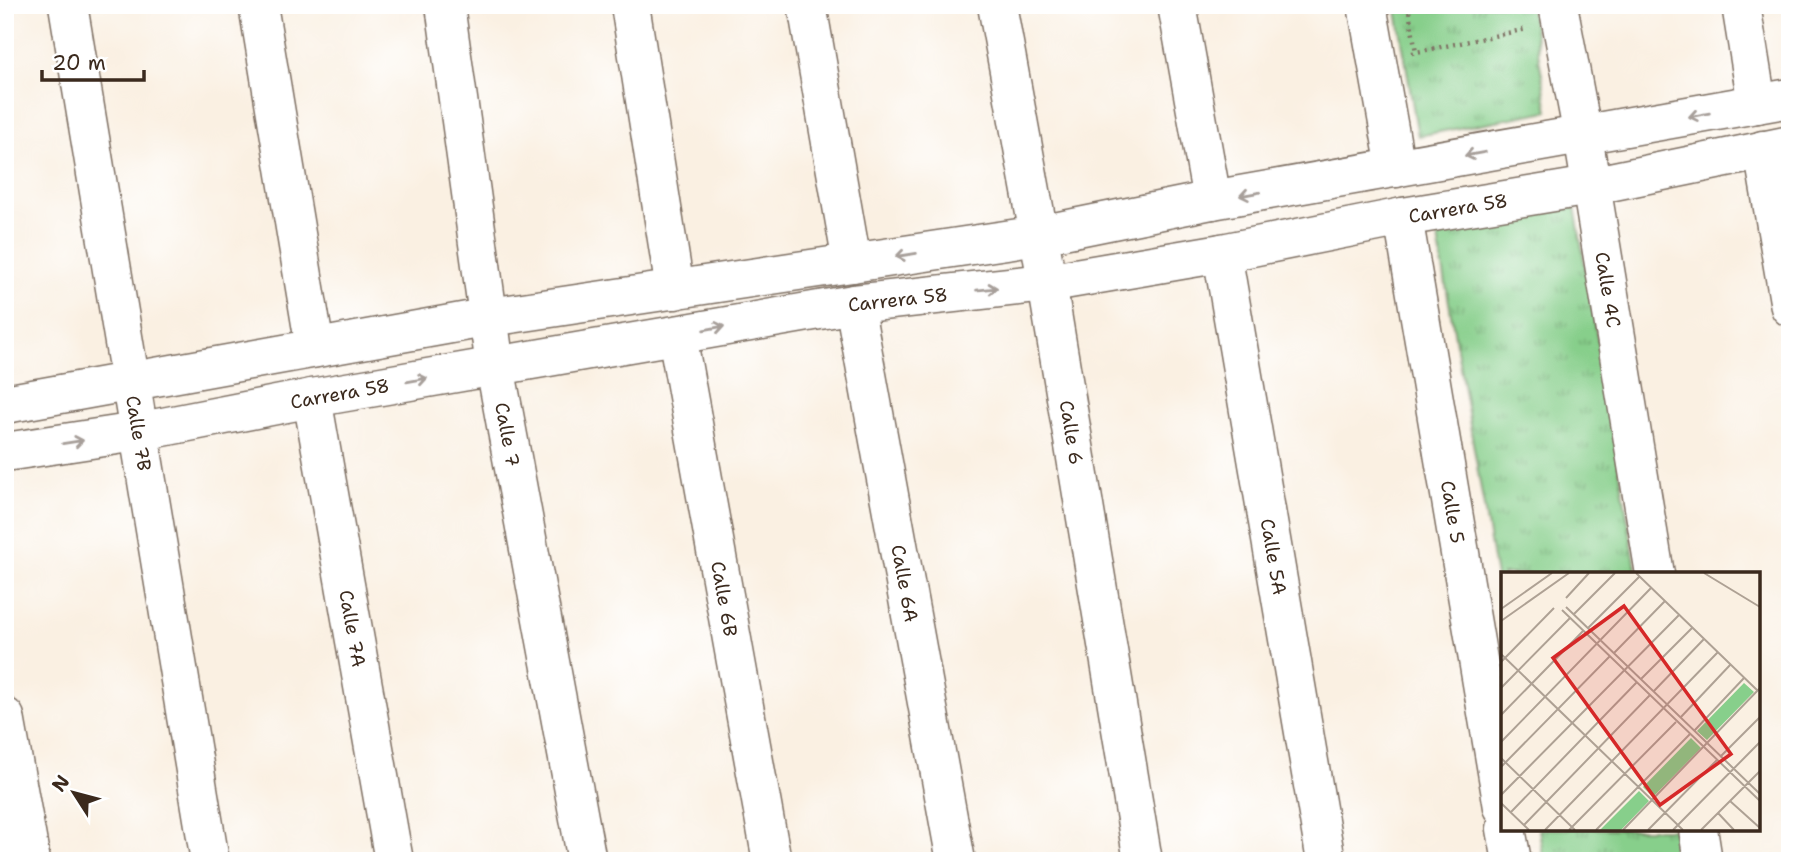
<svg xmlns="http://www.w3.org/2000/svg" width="1795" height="866" viewBox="0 0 1795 866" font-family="'Shantell Sans',sans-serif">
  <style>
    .park { fill: url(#park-tufts); stroke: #617c54; stroke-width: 2 }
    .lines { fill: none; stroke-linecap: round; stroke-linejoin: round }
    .minor-casing { stroke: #7e6f63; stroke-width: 41 }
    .path { stroke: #7e6f63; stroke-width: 4.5; stroke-dasharray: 2 5; stroke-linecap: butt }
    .minor { stroke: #fff; stroke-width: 38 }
    .oneway { stroke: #a79f9a }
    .labels { text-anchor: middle; stroke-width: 5; stroke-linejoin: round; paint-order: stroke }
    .street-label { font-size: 19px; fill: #3b2a1e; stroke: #fff }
    .inset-road { fill: none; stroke: #aea194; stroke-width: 2 }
    .view { fill: #d62828; fill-opacity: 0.15; stroke: #d62828; stroke-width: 3.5 }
    .inset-edge { fill: none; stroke: #3b2a1e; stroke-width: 3.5 }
  </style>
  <defs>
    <pattern id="park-tufts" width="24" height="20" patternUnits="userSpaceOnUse" patternTransform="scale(1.75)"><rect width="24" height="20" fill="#87cf8b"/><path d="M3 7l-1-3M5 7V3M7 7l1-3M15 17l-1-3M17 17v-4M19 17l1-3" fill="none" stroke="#70a871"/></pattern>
  </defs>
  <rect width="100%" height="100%" fill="#fff"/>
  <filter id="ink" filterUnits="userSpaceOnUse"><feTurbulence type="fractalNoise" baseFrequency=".0143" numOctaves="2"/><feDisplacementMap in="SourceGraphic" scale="14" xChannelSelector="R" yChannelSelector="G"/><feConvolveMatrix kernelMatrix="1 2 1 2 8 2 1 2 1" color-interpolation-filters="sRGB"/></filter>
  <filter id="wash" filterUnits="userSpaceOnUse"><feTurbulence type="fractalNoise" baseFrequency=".00686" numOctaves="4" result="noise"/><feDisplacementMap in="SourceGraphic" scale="28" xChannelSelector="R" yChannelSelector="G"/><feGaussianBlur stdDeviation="1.57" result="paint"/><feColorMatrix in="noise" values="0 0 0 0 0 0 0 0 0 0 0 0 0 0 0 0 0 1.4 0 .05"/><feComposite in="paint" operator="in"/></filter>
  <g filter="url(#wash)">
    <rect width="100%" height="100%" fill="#faf0e2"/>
    <g class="park">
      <polygon points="1396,5 1530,5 1548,111 1418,136"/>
      <polygon points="1575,207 1637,574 1503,574 1503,618 1437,232"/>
      <polygon points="1539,829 1681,829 1687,861 1544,861"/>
    </g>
  </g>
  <g filter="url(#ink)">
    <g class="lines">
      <g class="minor-casing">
        <g id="minor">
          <path id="s1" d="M68,5L210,861"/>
          <polyline points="258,5 315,348"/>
          <path id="s2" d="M445,5L495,366L587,861"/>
          <polyline points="630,5 675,290"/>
          <polyline points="807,5 852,263"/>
          <path id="s3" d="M997,5L1039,235L1143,861"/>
          <polyline points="1177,5 1212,200"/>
          <polyline points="1367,5 1396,168"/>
          <path id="s4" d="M1558,5L1583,136L1655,574"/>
          <polyline points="1741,5 1757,104"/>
          <polyline points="1763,150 1790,307"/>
          <path id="s5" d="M1403,217L1503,807"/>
          <path id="s6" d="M1222,253L1326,861"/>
          <path id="s7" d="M854,304L956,861"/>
          <path id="s8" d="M677,335L772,861"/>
          <path id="s9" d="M312,398L394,861"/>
          <polyline points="5,404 490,317 1039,235 1212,200 1790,98"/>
          <path id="s10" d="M5,452L137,432L312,398L854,304L1046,283L1222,253L1403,217L1590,186L1790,145"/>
          <polyline points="5,717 31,861"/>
          <polyline points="1506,829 1512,861"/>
          <polyline points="1698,829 1703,861"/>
        </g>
      </g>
      <g class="path">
        <polyline points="1408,5 1416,52"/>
        <polyline points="1412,53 1527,29"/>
      </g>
      <use href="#minor" class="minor"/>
    </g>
    <defs><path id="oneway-shaft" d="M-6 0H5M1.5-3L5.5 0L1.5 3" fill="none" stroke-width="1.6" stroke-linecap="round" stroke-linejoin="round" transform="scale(1.75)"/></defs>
    <g class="oneway">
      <use href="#oneway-shaft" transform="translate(1699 115) rotate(170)"/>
      <use href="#oneway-shaft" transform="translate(1475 154) rotate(170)"/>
      <use href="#oneway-shaft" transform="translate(1250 194) rotate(170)"/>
      <use href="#oneway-shaft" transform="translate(906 255) rotate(171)"/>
      <use href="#oneway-shaft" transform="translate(987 289) rotate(-6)"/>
      <use href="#oneway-shaft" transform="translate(714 328) rotate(-10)"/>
      <use href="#oneway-shaft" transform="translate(417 380) rotate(-10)"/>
      <use href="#oneway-shaft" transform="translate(73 442) rotate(-9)"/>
    </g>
  </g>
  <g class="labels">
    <g class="street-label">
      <text dy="7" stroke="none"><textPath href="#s10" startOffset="1474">Carrera 58</textPath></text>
      <text dy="7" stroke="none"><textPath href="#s4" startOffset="289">Calle 4C</textPath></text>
      <text dy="7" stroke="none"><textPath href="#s10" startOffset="906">Carrera 58</textPath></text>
      <text dy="7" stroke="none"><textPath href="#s10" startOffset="340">Carrera 58</textPath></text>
      <text dy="7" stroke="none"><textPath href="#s1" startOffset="434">Calle 7B</textPath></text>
      <text dy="7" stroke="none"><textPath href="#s3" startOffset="434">Calle 6</textPath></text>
      <text dy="7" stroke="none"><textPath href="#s2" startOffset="434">Calle 7</textPath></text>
      <text dy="7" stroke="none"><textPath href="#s5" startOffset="299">Calle 5</textPath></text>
      <text dy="7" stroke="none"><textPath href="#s6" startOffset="308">Calle 5A</textPath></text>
      <text dy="7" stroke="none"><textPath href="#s7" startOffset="284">Calle 6A</textPath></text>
      <text dy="7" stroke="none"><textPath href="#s8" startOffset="268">Calle 6B</textPath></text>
      <text dy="7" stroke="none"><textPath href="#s9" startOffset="234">Calle 7A</textPath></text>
    </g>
  </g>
  <g transform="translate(1501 572)">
    <rect width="259" height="259" fill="#faf0e2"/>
    <path d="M243,111L253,120L206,168L196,159ZM190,166L200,176L152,225L142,215ZM138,219L148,229L120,258H99Z" fill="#87cf8b"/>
    <path class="inset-road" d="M135,1L257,119M203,1L259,35M65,26L88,1M65,35L259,222M0,37L51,1M61,38L259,229M73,42L114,1M0,49L68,1M87,56L138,5M113,81L164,29M0,82L182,258M0,90L53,36M140,107L191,56M0,116L69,46M152,120L203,67M0,143L83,58M179,146L230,92M193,159L243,106M0,170L150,16M219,185L259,145M0,186L74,258M0,195L109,84M0,223L178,43M229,229L259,256M0,231L28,258M10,240L136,110M217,241L233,258M23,253L149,123M44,258L217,80M68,258L175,150M95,258L189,162M122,258L259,116M147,258L216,188M172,258L259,170M200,258L259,199"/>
    <path class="view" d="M123,34L230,182L159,233L52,86Z"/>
    <rect width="259" height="259" class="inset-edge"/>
  </g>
  <rect width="1795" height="866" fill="none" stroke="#fff" stroke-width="28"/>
  <g transform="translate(74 793) rotate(306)" stroke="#ffffff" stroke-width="5" paint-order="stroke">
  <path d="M0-5L12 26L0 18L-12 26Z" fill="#3b2a1e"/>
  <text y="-10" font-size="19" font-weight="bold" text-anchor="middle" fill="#3b2a1e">N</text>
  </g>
  <path d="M42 70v10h102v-10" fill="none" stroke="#3b2a1e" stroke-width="3.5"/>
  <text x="52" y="70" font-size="21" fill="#3b2a1e" stroke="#ffffff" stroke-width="5" paint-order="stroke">20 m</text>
</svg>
